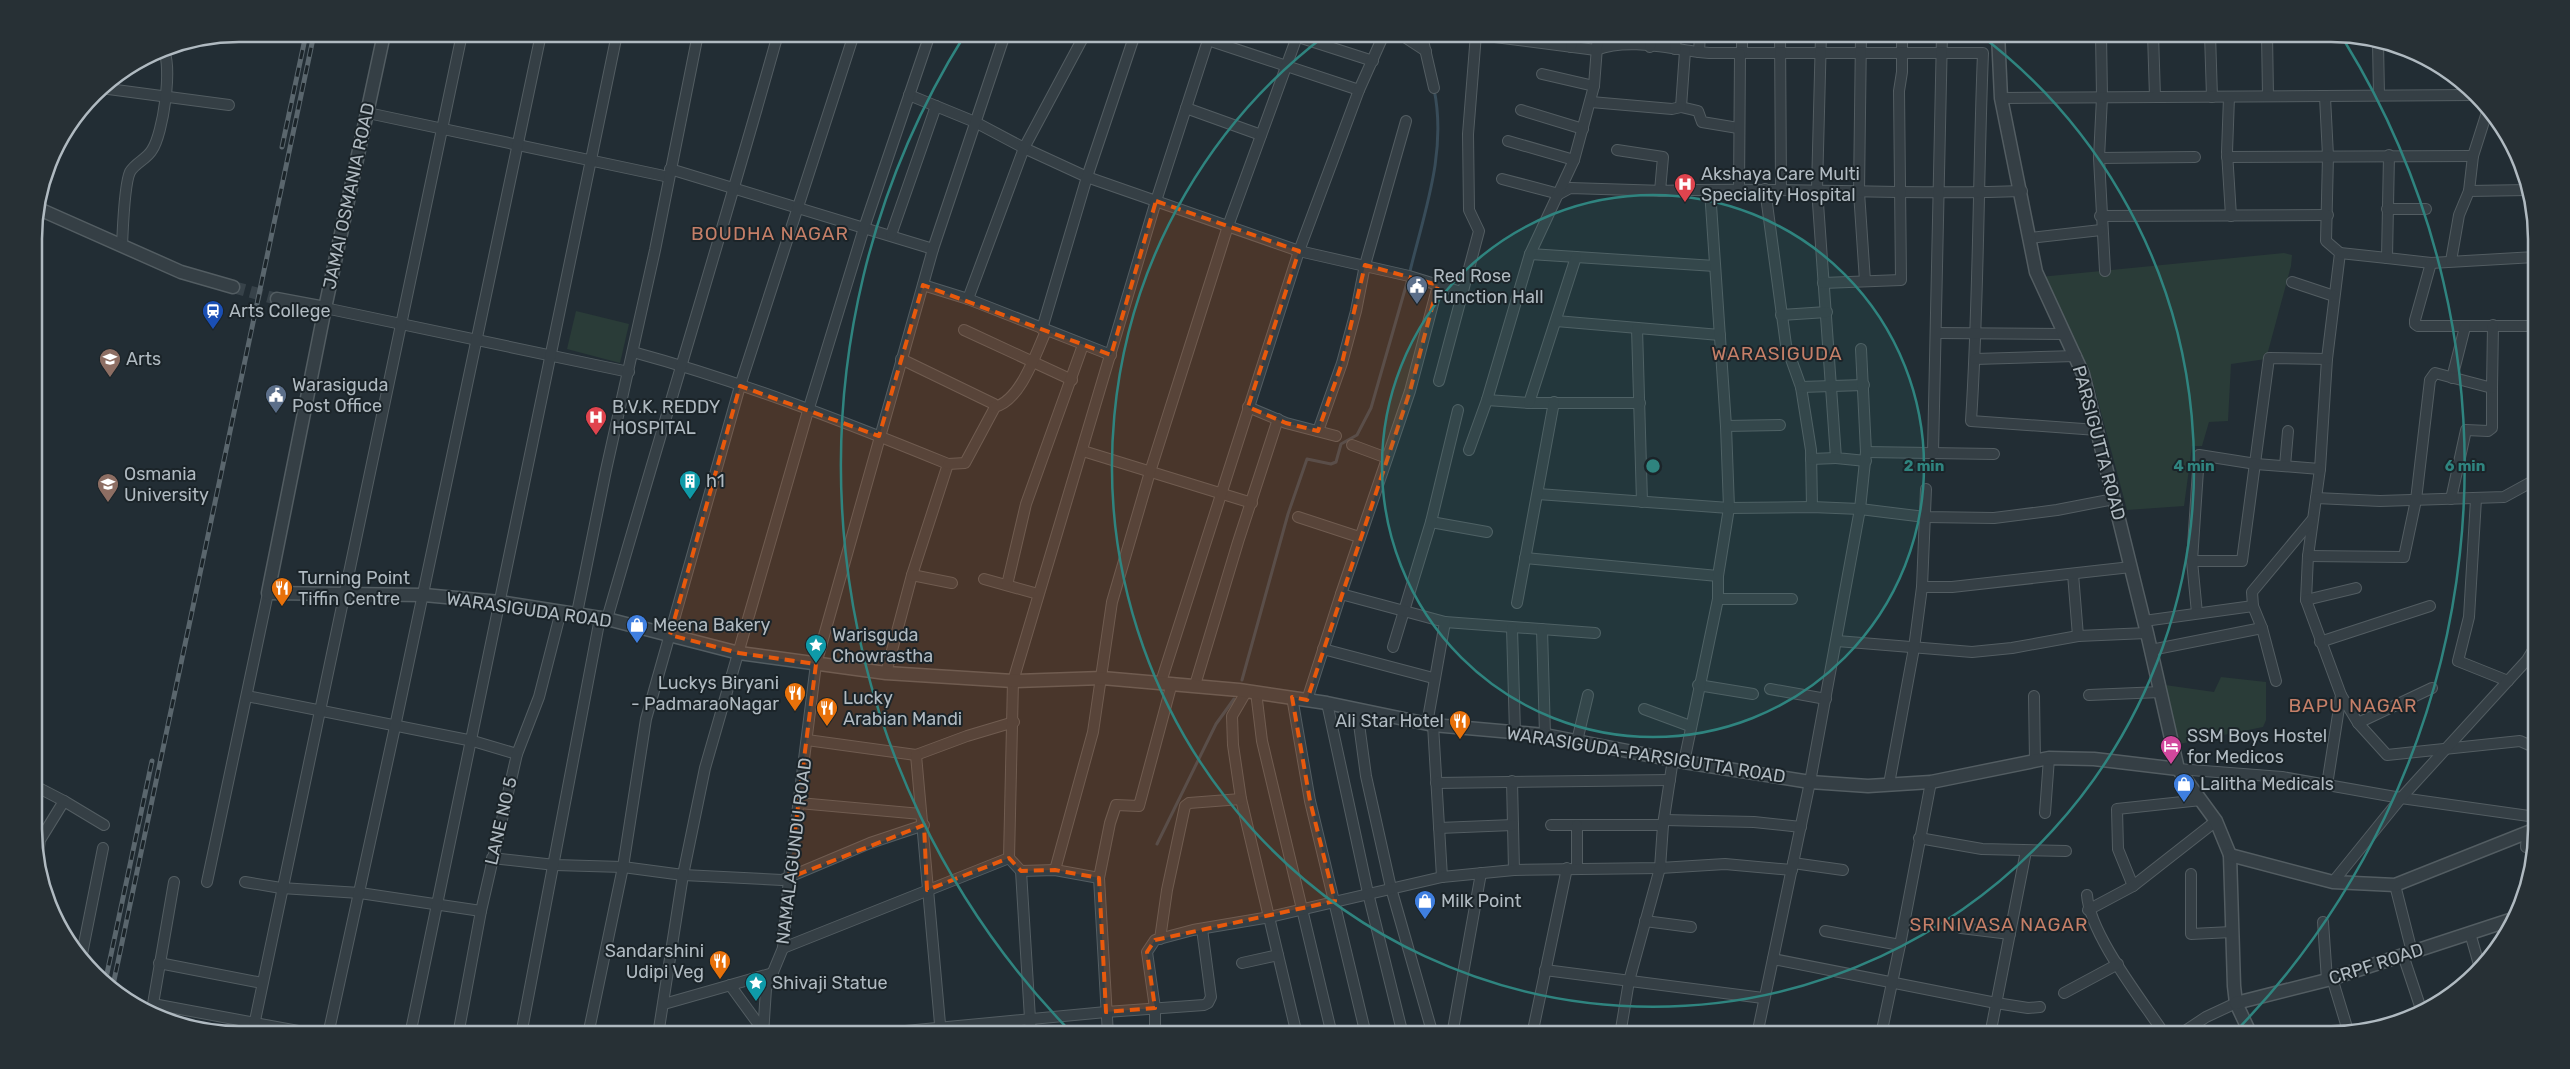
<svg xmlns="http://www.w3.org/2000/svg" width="2570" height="1069" viewBox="0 0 2570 1069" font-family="Rubik,sans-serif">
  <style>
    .green { fill: #2a3c38 }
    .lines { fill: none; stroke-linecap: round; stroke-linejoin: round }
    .stream { stroke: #384c59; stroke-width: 3 }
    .tertiary-tunnel { stroke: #374249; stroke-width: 12; stroke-dasharray: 12 6; stroke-linecap: butt }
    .minor-casing { stroke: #535d62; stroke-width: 12 }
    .tertiary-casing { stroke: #535d62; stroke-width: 15 }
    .minor { stroke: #353f45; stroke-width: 10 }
    .tertiary { stroke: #353f45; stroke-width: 12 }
    .rail-casing { stroke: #5a666d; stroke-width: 5 }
    .rail { stroke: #1b2429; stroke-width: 3; stroke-dasharray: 9; stroke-linecap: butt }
    .marked { fill: #e8590c; fill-opacity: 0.2; stroke: #e8590c; stroke-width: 4; stroke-dasharray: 10 6; stroke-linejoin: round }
    .ring { fill: none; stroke: #2f847f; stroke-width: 2.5 }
    .labels { text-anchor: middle; stroke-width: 4; stroke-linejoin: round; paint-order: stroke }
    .poi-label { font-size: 18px; fill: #b0bac1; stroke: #1b2429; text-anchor: start }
    .street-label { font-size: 18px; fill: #b0bac1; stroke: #1b2429 }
    .neighbourhood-label { font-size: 19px; letter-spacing: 1px; fill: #c57f68; stroke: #1b2429 }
    .rim { fill: none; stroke: #b0bac1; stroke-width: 2.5 }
    .centre { fill: #2f847f; stroke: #1b2429; stroke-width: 2.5 }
    .ring-label { font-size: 15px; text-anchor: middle; font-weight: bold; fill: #2f847f; stroke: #1b2429; stroke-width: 4; stroke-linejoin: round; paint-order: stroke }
  </style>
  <rect width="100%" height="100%" fill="#222d34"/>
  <g class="green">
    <polygon points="2284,253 2292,255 2291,266 2266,359 2231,364 2228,421 2209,422 2202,446 2192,446 2184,506 2127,510 2090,371 2040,277"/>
    <polygon points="576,311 629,324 620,363 567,349"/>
    <polygon points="2221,677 2266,682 2266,720 2263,727 2179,744 2165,685 2214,692"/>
  </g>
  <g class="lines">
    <g class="stream">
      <path d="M1410,271C1425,210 1447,151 1434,89"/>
      <polyline points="1242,680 1288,514 1307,459 1331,464 1336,462 1341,444 1357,435 1371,408 1408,279"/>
      <polyline points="1157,844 1216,724 1234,699"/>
    </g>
    <polyline class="tertiary-tunnel" points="233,287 277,299"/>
    <g class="minor-casing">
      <g id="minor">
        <polyline points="1289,34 1373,61"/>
        <polyline points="1400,34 1426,51"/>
        <path d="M1471,34L1596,50C1628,38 1666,48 1699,52"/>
        <path d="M1700,34L1699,52L1709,53H1983C1978,176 1979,299 1971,421L2097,430"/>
        <polyline points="1780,34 1781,188"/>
        <polyline points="1821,34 1817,189 1836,458 1866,461"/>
        <polyline points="1861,34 1859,192 1865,281"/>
        <polyline points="2101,34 2102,97 2099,158 2105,271"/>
        <polyline points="2153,34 2155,97"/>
        <polyline points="2210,34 2212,97"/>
        <polyline points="2267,34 2268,96"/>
        <polyline points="1422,36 1434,88"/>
        <polyline points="1208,40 1359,90"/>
        <polyline points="2378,43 2379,95"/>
        <polyline points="1571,47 1572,34"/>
        <polyline points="1650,47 1651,34"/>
        <polyline points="1675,49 1676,34"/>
        <polyline points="1685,51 1681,107 1698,111 1702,122 1738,128"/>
        <polyline points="1742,53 1742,34"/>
        <polyline points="1542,74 1594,86"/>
        <polyline points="101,88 229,105"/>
        <polyline points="909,95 975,122 1024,148 1087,177 1299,251 1409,276 1461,292"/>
        <polyline points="2229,97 2227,152 2231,216"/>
        <polyline points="2325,97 2328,156 2326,241 2340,253 2327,359 2320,469 2308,556 2306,600 2341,695 2327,785"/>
        <polyline points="2001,98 2475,95"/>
        <polyline points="1591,102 1672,109 1681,107"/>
        <polyline points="1186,108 1261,135"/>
        <polyline points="1521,110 1583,129"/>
        <polyline points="368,113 669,177"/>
        <polyline points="1508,141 1574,160"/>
        <path d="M1617,150L1663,157L1660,191C1781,186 1901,196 2022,191"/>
        <polyline points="2389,155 2387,258 2431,263 2535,257"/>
        <polyline points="2227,157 2473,156"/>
        <polyline points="2099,158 2195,157"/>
        <polyline points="670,169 933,249"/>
        <polyline points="1502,179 1559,194 1570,188 1665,191"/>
        <polyline points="1739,189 1740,54"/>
        <polyline points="1765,189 1786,345 1801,387 1811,450 1812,507"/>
        <polyline points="2469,191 2528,190"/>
        <polyline points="2387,209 2426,209"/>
        <polyline points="2100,216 2328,215"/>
        <polyline points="891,235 936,106"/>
        <polyline points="2029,238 2101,230"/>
        <path d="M122,245C123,228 124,185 130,172C135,163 147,159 152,150C163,134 173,66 163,49"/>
        <polyline points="2340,253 2387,258"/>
        <polyline points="1530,254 1715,266"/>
        <polyline points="2451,261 2459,215 2469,191 2473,156 2488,109"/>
        <polyline points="2431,263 2415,320 2415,324 2418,326 2535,326"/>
        <polyline points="2292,282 2334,296"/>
        <polyline points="1823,283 1901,280 1899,91 1902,72 1902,34"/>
        <polyline points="923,285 968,299 1111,355"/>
        <polyline points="968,299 1024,148 1085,34"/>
        <polyline points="325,308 629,372"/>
        <polyline points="1781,315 1827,312"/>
        <polyline points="1556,321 1720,335"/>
        <polyline points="1637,328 1642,502"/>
        <polyline points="1042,329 1087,177 1135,34"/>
        <polyline points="964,330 1072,380"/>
        <polyline points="1936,333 2065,334"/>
        <path d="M633,352C740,381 845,422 948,464L912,575L886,673"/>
        <polyline points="901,359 994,404 994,409 965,463 948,464"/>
        <polyline points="1975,359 2076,356"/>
        <polyline points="2452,378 2465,327"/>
        <polyline points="1439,381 1479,231 1469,210 1468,134 1476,34"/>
        <polyline points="1801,387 1864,385"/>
        <polyline points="1487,400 1529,403 1640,403"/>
        <polyline points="1529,403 1576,257"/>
        <path d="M994,407C1020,402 1036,353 1046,331"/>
        <polyline points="1248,407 1286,423 1336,436"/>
        <polyline points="1726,426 1780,425"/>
        <polyline points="1318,431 1342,363 1356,311 1365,265 1406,121"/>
        <polyline points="1352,445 1387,458"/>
        <polyline points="1469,450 1487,400 1530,254 1574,160 1594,86 1598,34"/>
        <polyline points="1083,451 1252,503"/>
        <polyline points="1866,452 1994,454"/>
        <polyline points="1933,453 1942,34"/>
        <polyline points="1811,459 1836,458"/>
        <polyline points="2285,466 2288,431"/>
        <polyline points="1538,494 1729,508 1812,507 1860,509 1925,517 1994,518 2057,510 2114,499"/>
        <polyline points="2316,498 2380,501 2504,497 2535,480"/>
        <polyline points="2451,499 2466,430 2488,431 2492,428 2492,388"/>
        <polyline points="2476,499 2469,617 2458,661 2508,681"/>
        <polyline points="1298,517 1359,537"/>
        <polyline points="1431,522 1487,532"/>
        <polyline points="2308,556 2404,557 2416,500 2430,380 2435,373 2492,388 2493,325"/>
        <polyline points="1525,558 1718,576"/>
        <polyline points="2192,561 2242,561 2269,358 2327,359"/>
        <polyline points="2073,574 2078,636"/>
        <polyline points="912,575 952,583"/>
        <polyline points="984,579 1038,594"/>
        <polyline points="1007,585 1026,504 1083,345"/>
        <polyline points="1922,587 1952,587 2131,567"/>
        <polyline points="1341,594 1410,391 1438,285"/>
        <polyline points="1718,599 1792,599"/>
        <polyline points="2306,600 2356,588"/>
        <polyline points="1517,603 1554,402"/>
        <polyline points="577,613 606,470 655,250 698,34"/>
        <polyline points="2197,613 2192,561 2199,455 2256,464 2320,469"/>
        <path d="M607,619C663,424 723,230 778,34"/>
        <polyline points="2144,621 2253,606"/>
        <polyline points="1445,622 1595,633"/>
        <polyline points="1512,628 1515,733"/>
        <polyline points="1542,629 1545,735"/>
        <polyline points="1837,641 1972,652 2012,648 2078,636 2147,633"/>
        <polyline points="2320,642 2430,606"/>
        <polyline points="1393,647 1431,522 1458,410"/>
        <polyline points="1323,649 1433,678"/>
        <polyline points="2151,650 2262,628"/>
        <polyline points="2276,681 2262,628 2253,606 2252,592 2312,520"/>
        <polyline points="1161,682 1299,251 1359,90 1384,34"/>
        <polyline points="1195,685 1238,542 1278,419"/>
        <polyline points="1698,685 1753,694"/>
        <polyline points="1770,689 1826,699"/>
        <polyline points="1246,692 1232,716 1233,745 1241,799 1297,1035"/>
        <polyline points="1256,692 1262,741 1332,1035"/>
        <polyline points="2089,695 2161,692"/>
        <polyline points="2341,695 2358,723 2387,755 2520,741 2536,748"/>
        <polyline points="247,696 473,741 517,754"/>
        <polyline points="2034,696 2035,761"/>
        <polyline points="1292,697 1310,801 1366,1035"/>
        <polyline points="1307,700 1341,594 1445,622 1427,724"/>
        <polyline points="1327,703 1368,893 1403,1035"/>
        <polyline points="1357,709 1366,776 1391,888 1433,1035"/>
        <polyline points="1644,709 1690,726"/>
        <polyline points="2358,723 2432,688"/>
        <polyline points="1433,725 1442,877"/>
        <polyline points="807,740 916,755 967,736 1014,722"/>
        <polyline points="1577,741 1588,695"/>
        <polyline points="916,755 941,1035"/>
        <polyline points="1684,762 1718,599 1718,576 1729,508 1726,426 1710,190"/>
        <polyline points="2178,769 2282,777 2401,798 2536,817"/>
        <polyline points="1512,781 1514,870"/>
        <polyline points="1436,783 1670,780"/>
        <polyline points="1889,784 1914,648 1922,587 1926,489"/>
        <polyline points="35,786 64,801"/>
        <polyline points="799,803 921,814"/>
        <polyline points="2045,813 2049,758"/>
        <polyline points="1664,820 1754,822 1801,827"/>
        <polyline points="1551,825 1663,825"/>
        <polyline points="1577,825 1577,868"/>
        <polyline points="1439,828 1513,825"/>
        <polyline points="2527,834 2526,847 2533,848"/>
        <polyline points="1919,838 1982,849 2066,851"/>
        <polyline points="492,858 555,865 623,867 683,875 782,880 870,843 924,825"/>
        <polyline points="1009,858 1021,871 1031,1035"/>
        <polyline points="37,861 40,840 64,801 104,825"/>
        <polyline points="1793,863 1843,870"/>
        <polyline points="1055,870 1093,732 1112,602 1150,472 1228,226 1298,34"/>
        <polyline points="1021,871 1055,870 1099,878"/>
        <polyline points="2191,874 2191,934 2232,932"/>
        <polyline points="174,882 153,1004 320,1035"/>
        <polyline points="207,882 268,593"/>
        <polyline points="245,882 281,888 360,893 481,911"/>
        <polyline points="2333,882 2401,798 2527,660 2536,645"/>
        <polyline points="2395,885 2412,952"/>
        <polyline points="2133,886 2118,849 2117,809 2201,800"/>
        <path d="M2087,895C2090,935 2142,1000 2165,1035"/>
        <polyline points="2088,910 2133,886 2216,821"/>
        <polyline points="1645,921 1691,927"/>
        <polyline points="2323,922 2327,980"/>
        <polyline points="1961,928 2010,934"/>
        <polyline points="1825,931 1900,945"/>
        <polyline points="2470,933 2480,968"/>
        <polyline points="1160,939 1167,890 1185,806 1189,803 1241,799"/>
        <polyline points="783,948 1009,858 1013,681 1156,201 1210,34"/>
        <polyline points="2403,955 2422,1012"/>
        <polyline points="81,959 103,848"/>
        <polyline points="1773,959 1996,1003 2028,1008 2040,1007"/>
        <polyline points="159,963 262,983"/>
        <polyline points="1242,963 1278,955"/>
        <polyline points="1545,970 1763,998"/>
        <polyline points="2332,978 2349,1034"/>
        <polyline points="730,985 762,1029"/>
        <polyline points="2064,993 2118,964"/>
        <polyline points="664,1004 773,973"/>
        <polyline points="252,1035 462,34"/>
        <path d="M328,1035C402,702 470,368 541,34"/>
        <polyline points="410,1035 617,34"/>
        <polyline points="458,1035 481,911 517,754 539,697 561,611"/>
        <polyline points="521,1035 600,618"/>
        <polyline points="588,1035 623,867 646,719 740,386 854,34"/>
        <polyline points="658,1035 683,875 705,768 808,411 864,228 930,34"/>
        <polyline points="763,1035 766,989 783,948 789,878 816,664 933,249 1005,34"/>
        <polyline points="863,1035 1106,1012 1204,1005 1208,1003 1211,997 1202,929"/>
        <polyline points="1108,1035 1099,878 1110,823 1116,805 1139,806 1172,683"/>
        <polyline points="1155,1035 1155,1008 1147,952 1155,940 1193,930 1270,917 1442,877 1514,870 1660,868 1725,864 1792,870"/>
        <polyline points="1452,1035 1481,873"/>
        <polyline points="1532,1035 1567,868"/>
        <polyline points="1620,1035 1629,981 1660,868 1663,825 1673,759"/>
        <polyline points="1757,1035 1810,782 1860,509 1866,452 1861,349"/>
        <polyline points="1881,1035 1900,945 1931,782"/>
        <polyline points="1990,1035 2026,851"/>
        <polyline points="2179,1035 2206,1017 2236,1003"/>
      </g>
    </g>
    <g class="tertiary-casing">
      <g id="tertiary">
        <polyline points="384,34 325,308 268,593 424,595 500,602 607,619 739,653 886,673 1013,681 1102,678 1239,690 1327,703 1433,725 1545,735 1684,762 1810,782 1868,786 1931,782 2049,758 2094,759 2178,769"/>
        <polyline points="1998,34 2001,98 2036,272 2083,374 2147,633 2178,769 2216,821 2230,855 2234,986 2236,1003 2251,1035"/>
        <polyline points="39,209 181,272 233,287"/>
        <polyline points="277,299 325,308"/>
        <polyline points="2230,855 2333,882 2395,885 2536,829"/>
        <polyline points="2236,1003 2327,980 2510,920 2514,920"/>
      </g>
    </g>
    <use href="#minor" class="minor"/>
    <use href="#tertiary" class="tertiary"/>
    <g class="rail-casing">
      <g id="rail">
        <polyline points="282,147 306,34"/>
        <polyline points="105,983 152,761"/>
        <polyline points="112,990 314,34"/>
      </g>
    </g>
    <use href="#rail" class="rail"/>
  </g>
  <path class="marked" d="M1156,201L1299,251L1248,407L1286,423L1318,431L1342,363L1365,265L1438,285L1410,391L1307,700L1292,697L1310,801L1335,901L1155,940L1147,952L1155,1008L1106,1012L1099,878L1055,870L1021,871L1009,858L927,890L924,825L789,878L816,664L739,653L670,635L740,386L879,436L923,285L1111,355Z"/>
  <circle cx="1653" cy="466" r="271" fill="#2f847f" fill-opacity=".12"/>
  <g class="ring">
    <circle cx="1653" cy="466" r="271"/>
    <path d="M1979 34A541 541 0 1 1 1327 34"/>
    <path d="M1069 1030A812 812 0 0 1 964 36M2345 42A812 812 0 0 1 2237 1030"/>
  </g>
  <defs>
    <g id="hospital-pin" transform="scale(1.125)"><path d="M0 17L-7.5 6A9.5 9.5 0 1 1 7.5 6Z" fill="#e0444e" stroke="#1b2429"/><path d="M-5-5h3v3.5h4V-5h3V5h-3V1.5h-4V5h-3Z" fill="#fff"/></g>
    <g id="civic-pin" transform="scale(1.125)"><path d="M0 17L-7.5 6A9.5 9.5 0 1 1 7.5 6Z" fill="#5c6f8a" stroke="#1b2429"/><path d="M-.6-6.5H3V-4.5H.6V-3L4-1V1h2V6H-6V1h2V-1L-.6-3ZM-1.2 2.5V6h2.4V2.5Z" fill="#fff"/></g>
    <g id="station-pin" transform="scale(1.125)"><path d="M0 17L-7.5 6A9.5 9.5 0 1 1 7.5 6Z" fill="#1a4fb4" stroke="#1b2429"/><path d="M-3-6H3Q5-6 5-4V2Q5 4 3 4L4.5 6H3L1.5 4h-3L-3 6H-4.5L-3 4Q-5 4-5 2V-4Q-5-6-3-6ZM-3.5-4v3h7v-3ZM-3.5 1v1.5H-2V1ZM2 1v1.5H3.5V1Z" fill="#fff"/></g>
    <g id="university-pin" transform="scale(1.125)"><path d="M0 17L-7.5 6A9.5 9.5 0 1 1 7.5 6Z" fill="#8d6e63" stroke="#1b2429"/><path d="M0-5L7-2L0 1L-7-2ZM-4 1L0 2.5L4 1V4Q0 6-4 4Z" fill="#fff"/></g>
    <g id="building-pin" transform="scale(1.125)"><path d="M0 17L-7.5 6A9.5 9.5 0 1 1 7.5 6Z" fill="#0f9aa8" stroke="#1b2429"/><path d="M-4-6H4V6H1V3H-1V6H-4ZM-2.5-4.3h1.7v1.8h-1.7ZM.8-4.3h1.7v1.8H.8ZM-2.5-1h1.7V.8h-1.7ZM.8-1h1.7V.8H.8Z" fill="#fff"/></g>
    <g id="restaurant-pin" transform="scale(1.125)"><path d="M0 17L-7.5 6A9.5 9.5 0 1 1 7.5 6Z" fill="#e8710a" stroke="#1b2429"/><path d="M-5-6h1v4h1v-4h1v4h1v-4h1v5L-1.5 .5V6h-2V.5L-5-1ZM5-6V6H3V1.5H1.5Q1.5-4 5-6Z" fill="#fff"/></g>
    <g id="shop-pin" transform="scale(1.125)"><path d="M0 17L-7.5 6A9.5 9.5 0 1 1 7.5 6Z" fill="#3f7fe0" stroke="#1b2429"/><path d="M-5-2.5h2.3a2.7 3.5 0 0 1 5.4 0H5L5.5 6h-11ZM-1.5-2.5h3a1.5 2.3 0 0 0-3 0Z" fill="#fff"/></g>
    <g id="sight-pin" transform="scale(1.125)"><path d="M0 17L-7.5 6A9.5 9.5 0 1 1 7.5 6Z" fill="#0f9aa8" stroke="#1b2429"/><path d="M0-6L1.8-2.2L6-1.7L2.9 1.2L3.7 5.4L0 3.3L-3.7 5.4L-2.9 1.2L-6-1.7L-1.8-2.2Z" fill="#fff"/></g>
    <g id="hotel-pin" transform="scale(1.125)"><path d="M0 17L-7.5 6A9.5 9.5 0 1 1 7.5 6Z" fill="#d1479c" stroke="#1b2429"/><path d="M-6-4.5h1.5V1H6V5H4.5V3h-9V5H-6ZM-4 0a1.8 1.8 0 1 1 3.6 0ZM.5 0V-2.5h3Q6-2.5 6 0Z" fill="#fff"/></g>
  </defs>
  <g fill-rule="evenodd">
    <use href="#hospital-pin" x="1685" y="184"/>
    <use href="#civic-pin" x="1417" y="286"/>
    <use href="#station-pin" x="213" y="311"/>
    <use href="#university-pin" x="110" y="359"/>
    <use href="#civic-pin" x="276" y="395"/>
    <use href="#hospital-pin" x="596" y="417"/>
    <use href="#building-pin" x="690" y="481"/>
    <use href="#university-pin" x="108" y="484"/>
    <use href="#restaurant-pin" x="282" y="588"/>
    <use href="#shop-pin" x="637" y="625"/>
    <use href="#sight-pin" x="816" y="645"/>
    <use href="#restaurant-pin" x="795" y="693"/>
    <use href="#restaurant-pin" x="827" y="708"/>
    <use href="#restaurant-pin" x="1460" y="721"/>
    <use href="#hotel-pin" x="2171" y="746"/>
    <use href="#shop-pin" x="2184" y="784"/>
    <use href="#shop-pin" x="1425" y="901"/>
    <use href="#restaurant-pin" x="720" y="961"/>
    <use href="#sight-pin" x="756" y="983"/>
  </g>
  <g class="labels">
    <g class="poi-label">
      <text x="1701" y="180">Akshaya Care Multi<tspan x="1701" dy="21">Speciality Hospital</tspan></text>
      <text x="1433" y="282">Red Rose<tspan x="1433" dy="21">Function Hall</tspan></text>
      <text x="229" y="317">Arts College</text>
      <text x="126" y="365">Arts</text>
      <text x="292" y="391">Warasiguda<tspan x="292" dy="21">Post Office</tspan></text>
      <text x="612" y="413">B.V.K. REDDY<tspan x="612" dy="21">HOSPITAL</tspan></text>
      <text x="124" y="480">Osmania<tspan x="124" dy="21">University</tspan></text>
      <text x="706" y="487">h1</text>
      <text x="298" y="584">Turning Point<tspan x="298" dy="21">Tiffin Centre</tspan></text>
      <text x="653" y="631">Meena Bakery</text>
      <text x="832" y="641">Warisguda<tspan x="832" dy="21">Chowrastha</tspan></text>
      <text x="779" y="689" text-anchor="end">Luckys Biryani<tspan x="779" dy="21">- PadmaraoNagar</tspan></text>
      <text x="843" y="704">Lucky<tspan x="843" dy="21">Arabian Mandi</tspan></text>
      <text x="1444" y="727" text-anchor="end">Ali Star Hotel</text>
      <text x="2187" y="742">SSM Boys Hostel<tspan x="2187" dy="21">for Medicos</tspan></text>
      <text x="2200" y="790">Lalitha Medicals</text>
      <text x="1441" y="907">Milk Point</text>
      <text x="704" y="957" text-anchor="end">Sandarshini<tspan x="704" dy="21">Udipi Veg</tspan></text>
      <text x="772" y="989">Shivaji Statue</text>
    </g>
    <g class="street-label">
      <text transform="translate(349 196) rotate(-78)" y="6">JAMAI OSMANIA ROAD</text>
      <text transform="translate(2099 443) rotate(75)" y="6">PARSIGUTTA ROAD</text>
      <text transform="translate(529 610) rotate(8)" y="6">WARASIGUDA ROAD</text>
      <text transform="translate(1646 755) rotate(9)" y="6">WARASIGUDA-PARSIGUTTA ROAD</text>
      <text transform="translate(501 821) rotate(-77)" y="6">LANE NO 5</text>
      <text transform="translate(794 851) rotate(-83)" y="6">NAMALAGUNDU ROAD</text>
      <text transform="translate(2376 964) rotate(-18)" y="6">CRPF ROAD</text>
    </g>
    <g class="neighbourhood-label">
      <text x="770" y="240">BOUDHA NAGAR</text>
      <text x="1777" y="360">WARASIGUDA</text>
      <text x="2353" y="712">BAPU NAGAR</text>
      <text x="1999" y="931">SRINIVASA NAGAR</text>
    </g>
  </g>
  <path d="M0 0H2570V1069H0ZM239 42H2331A197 197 0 0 1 2528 239V829A197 197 0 0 1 2331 1026H239A197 197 0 0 1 42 829V239A197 197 0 0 1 239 42Z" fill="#273035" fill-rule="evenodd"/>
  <path class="rim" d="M239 42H2331A197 197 0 0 1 2528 239V829A197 197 0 0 1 2331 1026H239A197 197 0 0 1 42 829V239A197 197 0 0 1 239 42Z"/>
  <circle cx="1653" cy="466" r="8" class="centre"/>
  <g class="ring-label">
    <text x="1924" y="471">2 min</text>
    <text x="2194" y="471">4 min</text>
    <text x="2465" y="471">6 min</text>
  </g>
</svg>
